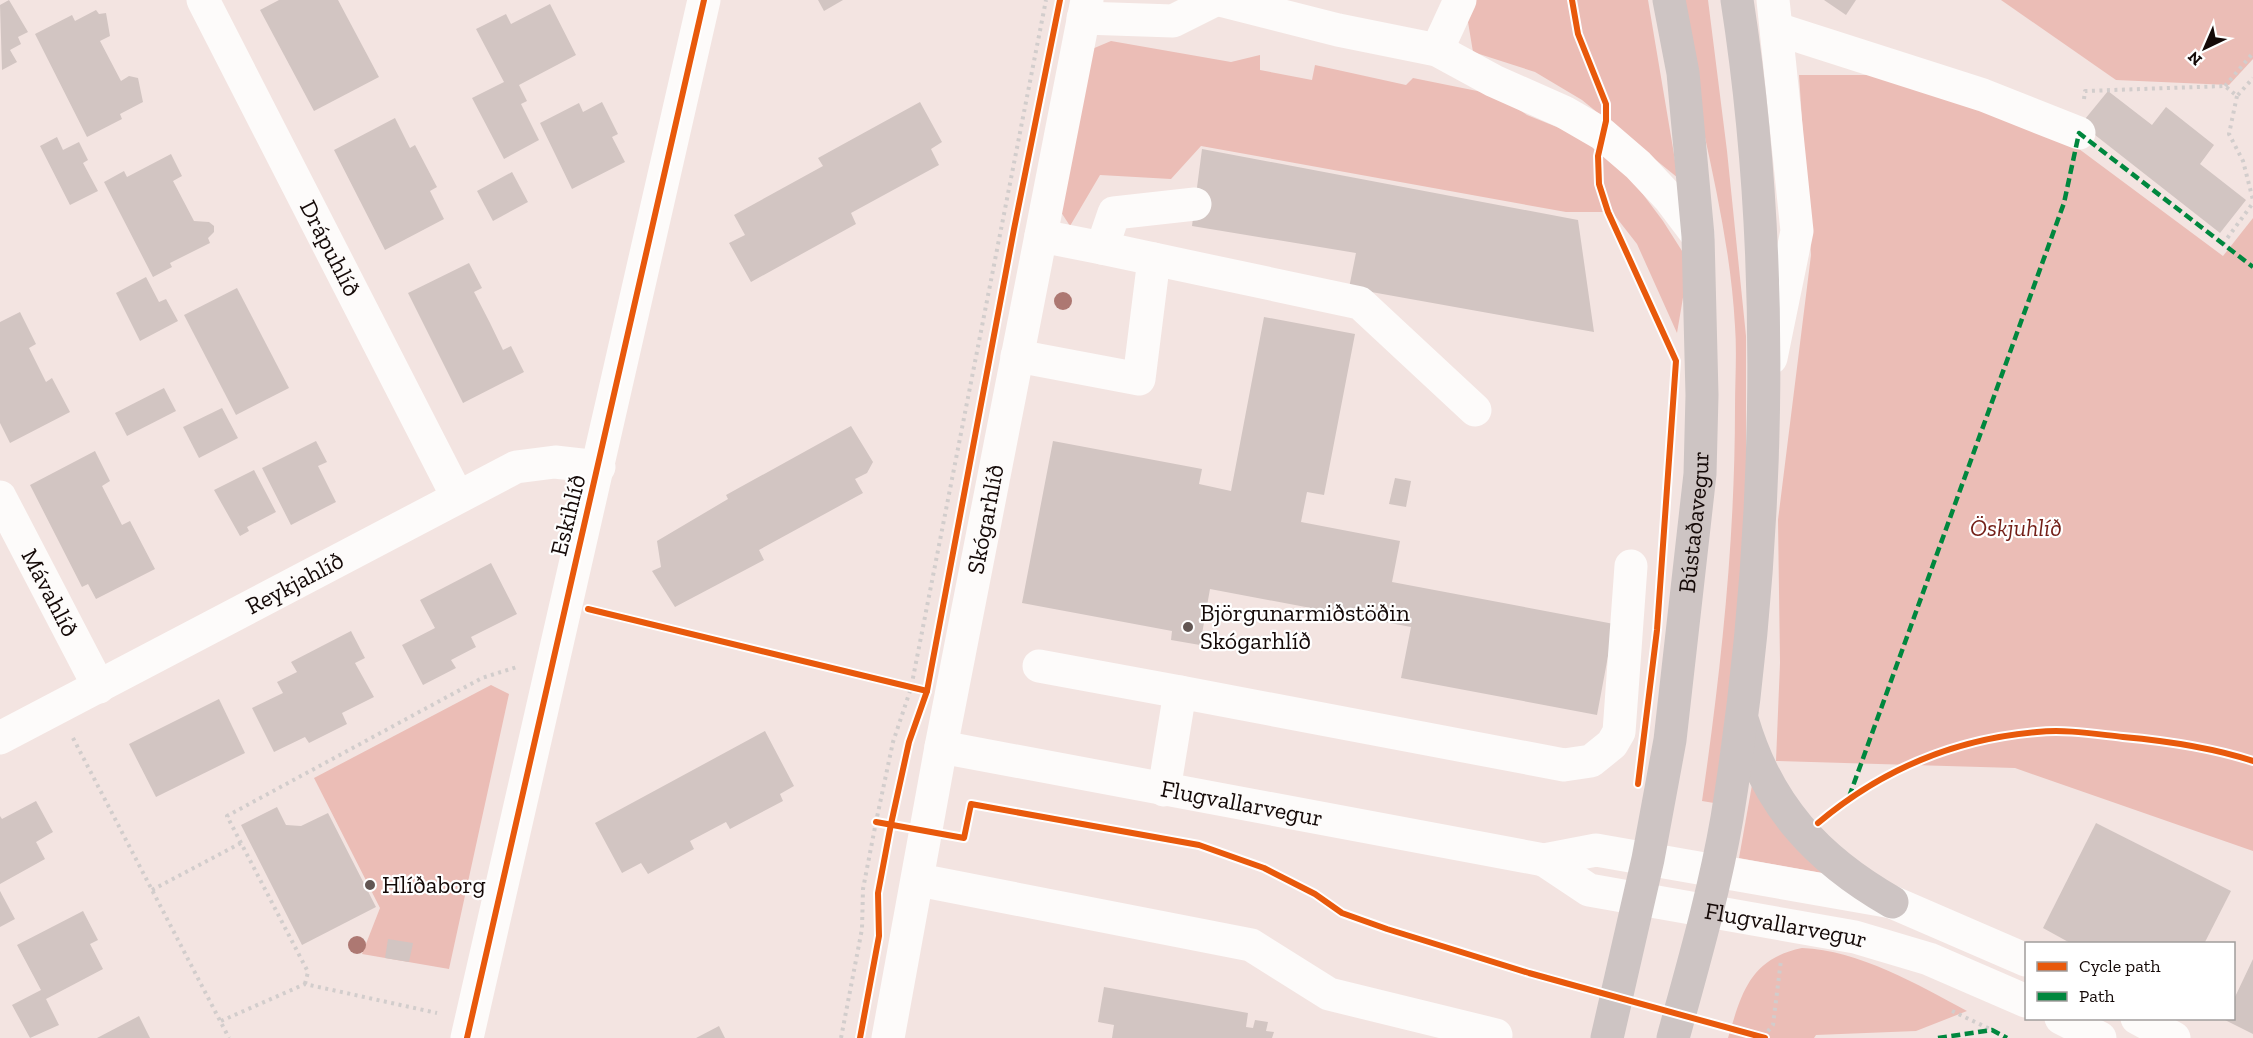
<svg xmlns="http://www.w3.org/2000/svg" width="2253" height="1038" viewBox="0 0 2253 1038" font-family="'Zilla Slab',serif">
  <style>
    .green { fill: #ebbdb6 }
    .building { fill: #d2c5c2 }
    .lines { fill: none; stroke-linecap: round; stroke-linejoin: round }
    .path { stroke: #d2cdcc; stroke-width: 4; stroke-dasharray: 3 4.5; stroke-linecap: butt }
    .minor { stroke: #fdfbfa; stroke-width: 33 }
    .major { stroke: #cdc4c3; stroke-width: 33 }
    .quiet { stroke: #00873e; stroke-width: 4.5; stroke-dasharray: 9 4.5; stroke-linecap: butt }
    .cycleway-casing { stroke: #fff; stroke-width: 10 }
    .cycleway { stroke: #e8590c; stroke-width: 6 }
    .tree { fill: #ad7872 }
    .poi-dot { fill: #625653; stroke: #fff; stroke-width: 2 }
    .labels { text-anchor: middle; stroke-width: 4.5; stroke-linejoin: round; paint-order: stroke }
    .street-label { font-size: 24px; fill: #140907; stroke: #fff }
    .park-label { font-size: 24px; font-style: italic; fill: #731f17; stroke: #fff }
    .poi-label { font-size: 24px; fill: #140907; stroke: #fff; text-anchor: start }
  </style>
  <rect width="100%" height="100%" fill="#f3e4e1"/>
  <g class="green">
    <polygon points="1469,0 1648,0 1678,178 1582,100 1535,72 1473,52 1465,4"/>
    <path d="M1677,0H1708L1727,151L1746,336V493L1737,632L1714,803L1702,801C1721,671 1735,540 1735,408C1735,381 1737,353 1735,326C1729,216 1695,109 1677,0Z"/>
    <polygon points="2001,0 2253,0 2253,59 2229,85 2116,80"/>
    <polygon points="1111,41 1231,62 1260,55 1260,70 1312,80 1315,65 1406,85 1413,78 1497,95 1527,115 1584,138 1624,169 1663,221 1689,262 1677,333 1637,244 1612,212 1566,212 1201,146 1171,179 1100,175 1070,226 1048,192 1092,49"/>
    <polygon points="1799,75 1883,75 2075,146 2223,256 2253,218 2253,851 2015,768 1776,761 1780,663 1778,520 1811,255"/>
    <polygon points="491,685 509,694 449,969 362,954 380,908 314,778"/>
    <polygon points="1752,785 1833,875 1739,858"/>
    <path d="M1802,948C1858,950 1919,985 1967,1011L1916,1031L1816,1035L1814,1038H1728C1742,992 1750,959 1802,948Z"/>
  </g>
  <g class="building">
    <polygon points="9,0 28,32 18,37 21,44 10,50 17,62 2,70 0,5"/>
    <polygon points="279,0 338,0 379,77 314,111 260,10"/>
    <polygon points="818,0 843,0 824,11"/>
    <polygon points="1824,0 1856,0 1846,15"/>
    <polygon points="550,4 576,55 519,85 527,101 521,104 539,140 504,159 472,98 504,82 476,29 506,14 511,24"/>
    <polygon points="96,10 99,14 106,13 110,36 100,41 121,81 129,76 138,78 143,102 120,114 122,119 87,137 35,34 72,15 75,21"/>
    <polygon points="2108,91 2152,125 2166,107 2214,145 2200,164 2246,200 2220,233 2081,124"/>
    <polygon points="602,102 618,134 612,137 625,162 572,189 540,123 579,103 583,112"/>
    <polygon points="920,102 942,142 931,149 939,165 851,213 856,224 751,282 729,243 745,235 734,215 823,166 818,158"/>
    <polygon points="395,118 410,148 415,145 437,187 430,191 444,219 385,250 334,150"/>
    <polygon points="57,137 63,150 79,142 88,160 83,163 98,191 70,205 40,146"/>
    <polygon points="1202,149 1578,220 1594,332 1349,288 1356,253 1192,226"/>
    <polygon points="171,154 182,176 173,181 194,221 209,222 214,226 214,232 208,238 210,243 170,263 172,267 153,277 104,182 124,171 127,177"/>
    <polygon points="512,172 528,202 493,221 477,191"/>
    <polygon points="469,263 482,288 474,292 490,323 503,350 511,346 524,372 463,403 408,293"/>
    <polygon points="146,277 159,302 166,299 178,321 140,341 116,293"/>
    <polygon points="237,288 289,388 236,415 184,315"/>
    <polygon points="20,312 36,344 29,348 46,382 52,378 70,412 10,443 0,423 0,322"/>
    <polygon points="1264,317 1355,334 1324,495 1307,492 1301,522 1400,541 1392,582 1614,624 1597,715 1401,678 1411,627 1210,589 1200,645 1171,640 1172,631 1022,603 1053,441 1202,469 1199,484 1231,491"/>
    <polygon points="164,388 176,411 127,436 115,413"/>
    <polygon points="222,408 238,438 199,458 183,427"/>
    <polygon points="851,426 873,462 867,473 855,479 863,493 759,550 764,560 675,607 652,571 661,567 657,541 728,499 726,495"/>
    <polygon points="316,441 327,462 318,466 336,502 291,525 262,468"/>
    <polygon points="95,451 110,481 102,486 122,525 130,521 155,569 96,599 88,584 82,587 30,485"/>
    <polygon points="254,470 276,512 247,527 249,531 240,536 214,490"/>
    <polygon points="1395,478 1411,481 1406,507 1389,504"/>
    <polygon points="491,563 517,614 471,637 476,647 451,660 456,668 423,685 402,645 435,628 420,600"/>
    <polygon points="351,631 365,658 355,663 374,697 342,713 347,724 309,743 305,737 274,752 252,708 283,693 277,682 297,672 291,662"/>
    <polygon points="219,699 245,753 156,797 129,744"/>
    <polygon points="765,731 794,786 780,794 783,801 730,829 726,822 690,841 694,849 648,874 641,863 622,873 595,823"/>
    <polygon points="36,801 53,832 36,842 45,859 0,884 0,816 2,819"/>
    <polygon points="277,807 286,825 301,826 328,813 376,907 302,945 241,825"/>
    <polygon points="2096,823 2231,891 2204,944 2072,944 2043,928"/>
    <polygon points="0,891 15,919 0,927"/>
    <polygon points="83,911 98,940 90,944 103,969 46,999 59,1025 30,1038 12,1005 41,990 17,945"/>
    <polygon points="388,939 413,943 409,962 385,958"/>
    <polygon points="2253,959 2253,1034 2221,1018 2234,1018 2234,999"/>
    <polygon points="1104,987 1248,1013 1246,1027 1253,1028 1255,1020 1268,1022 1266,1031 1274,1032 1272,1038 1112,1038 1114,1025 1098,1022"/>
    <polygon points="139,1016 150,1038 97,1038"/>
    <polygon points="719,1026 725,1038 696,1038"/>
  </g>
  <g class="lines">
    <g class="path">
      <polyline points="2225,86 2253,53"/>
      <polyline points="2237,96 2229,134 2243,161 2253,200"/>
      <polyline points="2084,99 2085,91 2225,86 2237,96 2253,78"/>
      <polyline points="2223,244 2253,203"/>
      <polyline points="73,738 229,1038"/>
      <polyline points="152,890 241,843"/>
      <polyline points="305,984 308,972 227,816 482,678 517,667"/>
      <polyline points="1952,1011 1992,1030"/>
      <polyline points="221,1021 305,984 437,1013"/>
      <polyline points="1763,1037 1773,1025 1781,960"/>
      <polyline points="841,1038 862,929 863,889 876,822 893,742 911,688 1046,0"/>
    </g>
    <g class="minor">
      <path id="s1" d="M203,0L457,496"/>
      <polyline points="1220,0 1338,30 1437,50 1494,81 1564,112 1602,134 1638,165 1670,199 1698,236"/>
      <polyline points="1083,18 1173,21 1215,0"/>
      <polyline points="1777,29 1983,95 2079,133"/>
      <polyline points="1437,50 1460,0"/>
      <polyline points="1041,236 1102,248 1114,213 1195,204"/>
      <polyline points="1102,248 1360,303 1475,410"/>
      <polyline points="1017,356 1139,379 1154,259"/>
      <polyline points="1771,358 1797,231 1773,0"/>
      <path id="s2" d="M0,497L99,687"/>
      <polyline points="1039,666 1180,692"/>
      <path id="s3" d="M0,738L516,467L555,462L599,467"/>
      <path id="s4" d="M941,747L1544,860L1596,850L1892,902L2026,960"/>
      <polyline points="1164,790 1180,692 1564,765 1591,761 1612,744 1619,732 1631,566"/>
      <path id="s5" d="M1544,860L1589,890L1855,937L1929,959L2026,1001"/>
      <polyline points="919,880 1251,945 1329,994 1496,1035"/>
      <polyline points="2061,1018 2100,1038"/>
      <polyline points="2137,1018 2174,1038"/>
      <polyline points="467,1038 704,0"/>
      <path id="s6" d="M888,1038L941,747L1087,0"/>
    </g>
    <g class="major">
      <path d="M1743,722C1768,806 1817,859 1892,902"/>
      <path id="s7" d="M1607,1038L1648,859L1670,740L1700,474L1702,395L1698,236L1683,73L1669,0"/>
      <path d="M1673,1038C1693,965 1714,893 1727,818C1770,554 1778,264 1737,0"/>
    </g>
    <g class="quiet">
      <polyline points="1849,797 2064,203 2079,133 2253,267"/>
      <polyline points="1938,1038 1992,1030 2007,1038"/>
    </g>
    <g class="cycleway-casing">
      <g id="cycleway">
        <polyline points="1572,0 1578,34 1606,104 1606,121 1598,156 1599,184 1608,212 1676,361 1657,630 1638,784"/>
        <polyline points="588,609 927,691"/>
        <polyline points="876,822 964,838 971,804 1199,845 1264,868 1315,894 1342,913 1387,929 1529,973 1765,1038"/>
        <path d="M1818,823C1881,770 1955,739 2037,732C2066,729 2095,734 2123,737C2168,741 2210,747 2253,761"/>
        <polyline points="467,1038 704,0"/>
        <polyline points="860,1038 879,936 878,893 891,824 909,742 927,691 1014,229 1060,0"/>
      </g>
    </g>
    <use href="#cycleway" class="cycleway"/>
  </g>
  <g class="tree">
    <circle cx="1063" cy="301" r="9"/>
    <circle cx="357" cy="945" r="9"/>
  </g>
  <g class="poi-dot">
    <circle cx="1188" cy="627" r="6"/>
    <circle cx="370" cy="885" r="6"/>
  </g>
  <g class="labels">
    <g class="street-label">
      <text dy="8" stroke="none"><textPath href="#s1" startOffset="279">Drápuhlíð</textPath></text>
      <text transform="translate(568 515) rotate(-76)" y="8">Eskihlíð</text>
      <text dy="8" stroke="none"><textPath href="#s6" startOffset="528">Skógarhlíð</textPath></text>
      <text dy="8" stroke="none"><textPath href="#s7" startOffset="524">Bústaðavegur</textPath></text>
      <text dy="8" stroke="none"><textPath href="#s3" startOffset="333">Reykjahlíð</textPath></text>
      <text dy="8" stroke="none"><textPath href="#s2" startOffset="108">Mávahlíð</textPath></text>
      <text dy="8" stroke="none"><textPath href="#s4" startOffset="306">Flugvallarvegur</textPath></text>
      <text dy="8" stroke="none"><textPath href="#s5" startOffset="254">Flugvallarvegur</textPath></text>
    </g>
    <g class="park-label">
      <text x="2016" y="536">Öskjuhlíð</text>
    </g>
    <g class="poi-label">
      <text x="1200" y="621">Björgunarmiðstöðin<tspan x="1200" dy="28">Skógarhlíð</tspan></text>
      <text x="382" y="893">Hlíðaborg</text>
    </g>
  </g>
  <rect x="2025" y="942" width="210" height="78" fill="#ffffff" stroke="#a19d9c" stroke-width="1.5"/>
  <rect x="2037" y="962" width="30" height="9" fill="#e8590c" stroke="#a19d9c" stroke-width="1.5"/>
  <text x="2079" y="972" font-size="18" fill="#140907">Cycle path</text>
  <rect x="2037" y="992" width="30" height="9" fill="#00873e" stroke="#a19d9c" stroke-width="1.5"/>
  <text x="2079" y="1002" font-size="18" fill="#140907">Path</text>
  <g transform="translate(2205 48) rotate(224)" stroke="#ffffff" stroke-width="4.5" paint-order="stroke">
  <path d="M0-4.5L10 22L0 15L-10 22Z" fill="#140907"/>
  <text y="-9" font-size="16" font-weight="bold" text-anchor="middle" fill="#140907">N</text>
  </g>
</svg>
